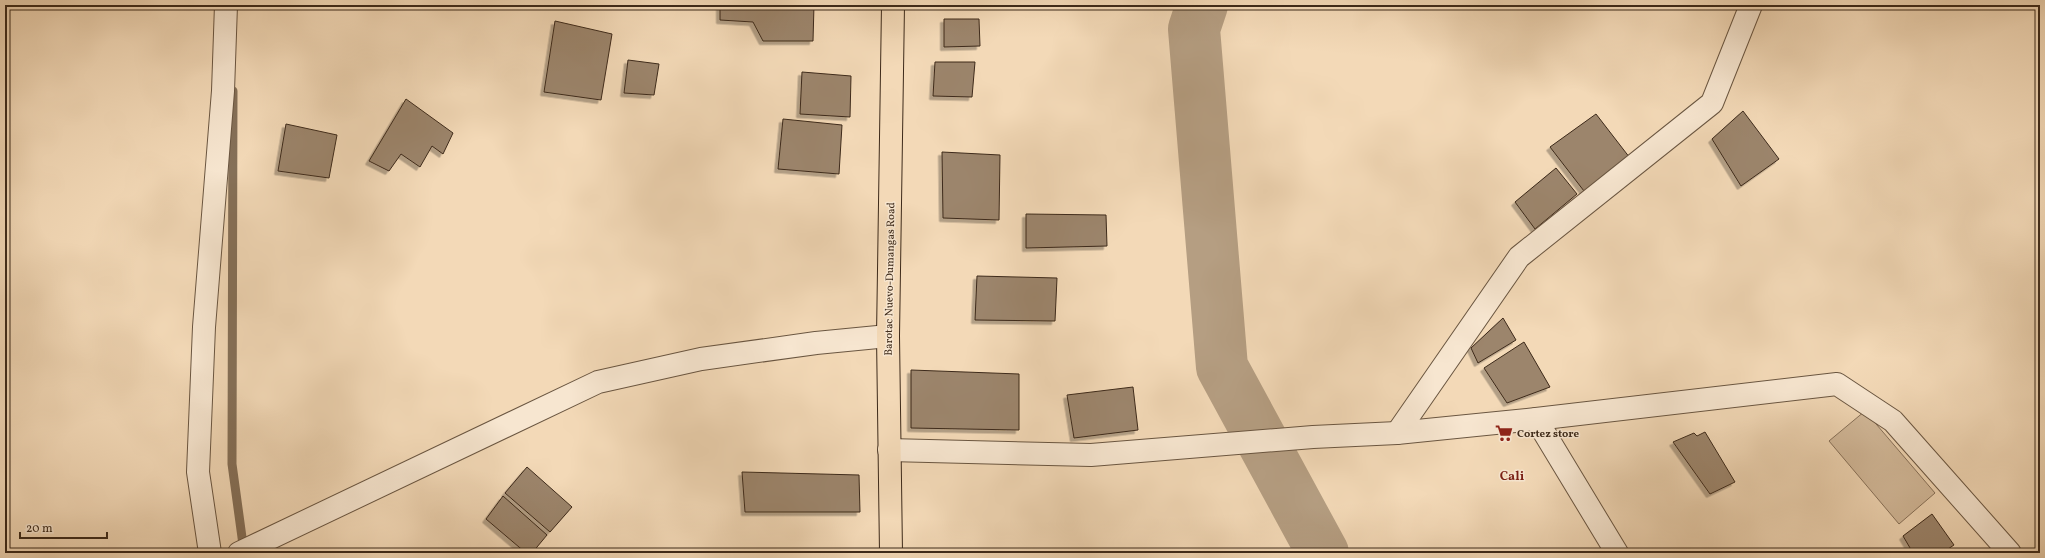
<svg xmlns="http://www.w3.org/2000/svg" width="2045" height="558" viewBox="0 0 2045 558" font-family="Vollkorn,serif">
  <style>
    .green { fill: #d4bb9c; stroke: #88725b }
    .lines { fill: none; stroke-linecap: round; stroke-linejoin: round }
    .stream { stroke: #857058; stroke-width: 9 }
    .river { stroke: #b59e82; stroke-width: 52 }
    .building { fill: #9c856c; stroke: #3d2a1a; filter: url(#shadow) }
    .minor-casing { stroke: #6a5641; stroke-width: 24 }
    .major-casing { stroke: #3d2a1a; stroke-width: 24 }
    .minor { stroke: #f7e6d0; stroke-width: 22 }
    .major { stroke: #f3d9b7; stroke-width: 22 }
    .labels { text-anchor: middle; stroke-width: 3; stroke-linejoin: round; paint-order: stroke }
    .street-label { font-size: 11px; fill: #3d2a1a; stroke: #f7e6d0 }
    .poi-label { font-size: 11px; font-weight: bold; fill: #3d2a1a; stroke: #f7e6d0; text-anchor: start }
    .quarter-label { font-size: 13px; font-weight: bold; fill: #7a1f14; stroke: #f7e6d0 }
  </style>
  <defs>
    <filter id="shadow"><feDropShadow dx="-3.5" dy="3.5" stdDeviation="0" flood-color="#0004"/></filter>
  </defs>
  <rect width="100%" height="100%" fill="#f3d9b7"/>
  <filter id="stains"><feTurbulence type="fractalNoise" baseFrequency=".005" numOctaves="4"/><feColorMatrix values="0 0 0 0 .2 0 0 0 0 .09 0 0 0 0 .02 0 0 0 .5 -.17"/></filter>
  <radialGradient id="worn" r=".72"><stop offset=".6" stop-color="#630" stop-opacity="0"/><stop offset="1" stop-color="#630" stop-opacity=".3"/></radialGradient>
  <polygon class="green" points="1865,411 1935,493 1899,524 1829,441"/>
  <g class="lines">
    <polyline class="stream" points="233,91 232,464 244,552"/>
    <polyline class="river" points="1202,5 1194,29 1222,367 1323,553"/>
  </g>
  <g class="building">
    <polygon points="720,5 814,5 813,41 763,41 753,22 720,20"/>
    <polygon points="944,19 979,19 980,46 944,47"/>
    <polygon points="555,21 612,34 601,100 544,92"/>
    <polygon points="628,60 659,64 654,95 624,93"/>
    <polygon points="935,62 975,62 972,97 933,96"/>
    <polygon points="802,72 851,76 850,117 800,114"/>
    <polygon points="406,99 453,133 443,154 432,146 420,167 401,154 389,171 369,161"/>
    <polygon points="1743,111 1779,159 1741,186 1712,139"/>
    <polygon points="1596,114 1630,158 1584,191 1550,147"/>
    <polygon points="783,119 842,125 839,174 778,169"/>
    <polygon points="286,124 337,135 329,178 278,171"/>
    <polygon points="942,152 1000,155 999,220 943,218"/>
    <polygon points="1556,168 1577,194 1535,229 1515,202"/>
    <polygon points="1026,214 1106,215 1107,246 1026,248"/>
    <polygon points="977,276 1057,278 1055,321 975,320"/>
    <polygon points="1503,318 1516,340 1478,363 1471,348"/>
    <polygon points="1524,342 1550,387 1507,403 1484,368"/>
    <polygon points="911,370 1019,374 1019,430 911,428"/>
    <polygon points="1133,387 1138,430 1074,438 1067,395"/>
    <polygon points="1705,432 1735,482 1710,494 1673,442 1694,433 1697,436"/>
    <polygon points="527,467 572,507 550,532 505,493"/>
    <polygon points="742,472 859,475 860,512 745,512"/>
    <polygon points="503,496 547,535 532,553 526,553 486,519"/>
    <polygon points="1932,514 1954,545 1942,553 1913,553 1903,536"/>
  </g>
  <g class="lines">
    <g class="minor-casing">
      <g id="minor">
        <polyline points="1536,419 1617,553"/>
        <polyline points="1397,433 1519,257 1712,103 1751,5"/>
        <polyline points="889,450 1091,455 1313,437 1397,433 1536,419 1837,384 1893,421 2010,553"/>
        <polyline points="210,553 198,472 204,327 223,91 226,5"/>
        <polyline points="239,553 598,382 701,359 816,343 888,336"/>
      </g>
    </g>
    <g class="major-casing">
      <polyline id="major" points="891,553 888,336 893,5"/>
    </g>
    <use href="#minor" class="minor"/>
    <use href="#major" class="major"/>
  </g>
  <defs>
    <g id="supermarket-bare" transform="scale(1.38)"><path d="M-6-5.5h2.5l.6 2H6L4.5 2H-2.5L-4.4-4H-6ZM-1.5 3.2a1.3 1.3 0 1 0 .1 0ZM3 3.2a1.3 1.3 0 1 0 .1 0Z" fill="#8f2418" stroke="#f7e6d0" stroke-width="2.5" paint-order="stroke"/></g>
  </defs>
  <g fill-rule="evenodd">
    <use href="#supermarket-bare" x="1504" y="433"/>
  </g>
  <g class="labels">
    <g class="street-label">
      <text transform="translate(889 279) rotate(-89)" y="4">Barotac Nuevo-Dumangas Road</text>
    </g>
    <g class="poi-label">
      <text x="1517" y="437">Cortez store</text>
    </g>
    <g class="quarter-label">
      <text x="1512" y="480">Cali</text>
    </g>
  </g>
  <rect width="2045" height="558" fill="none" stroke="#f3d9b7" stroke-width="20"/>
  <rect x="6" y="6" width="2033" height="546" fill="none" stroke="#3d2a1a" stroke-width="2"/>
  <rect x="10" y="10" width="2025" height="538" fill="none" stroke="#3d2a1a"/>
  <path d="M20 532v6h87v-6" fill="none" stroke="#3d2a1a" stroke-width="2"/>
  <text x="26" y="532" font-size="12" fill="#3d2a1a" stroke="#f7e6d0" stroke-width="3" paint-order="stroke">20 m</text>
  <rect width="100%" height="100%" filter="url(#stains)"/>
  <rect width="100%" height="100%" fill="url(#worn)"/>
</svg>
